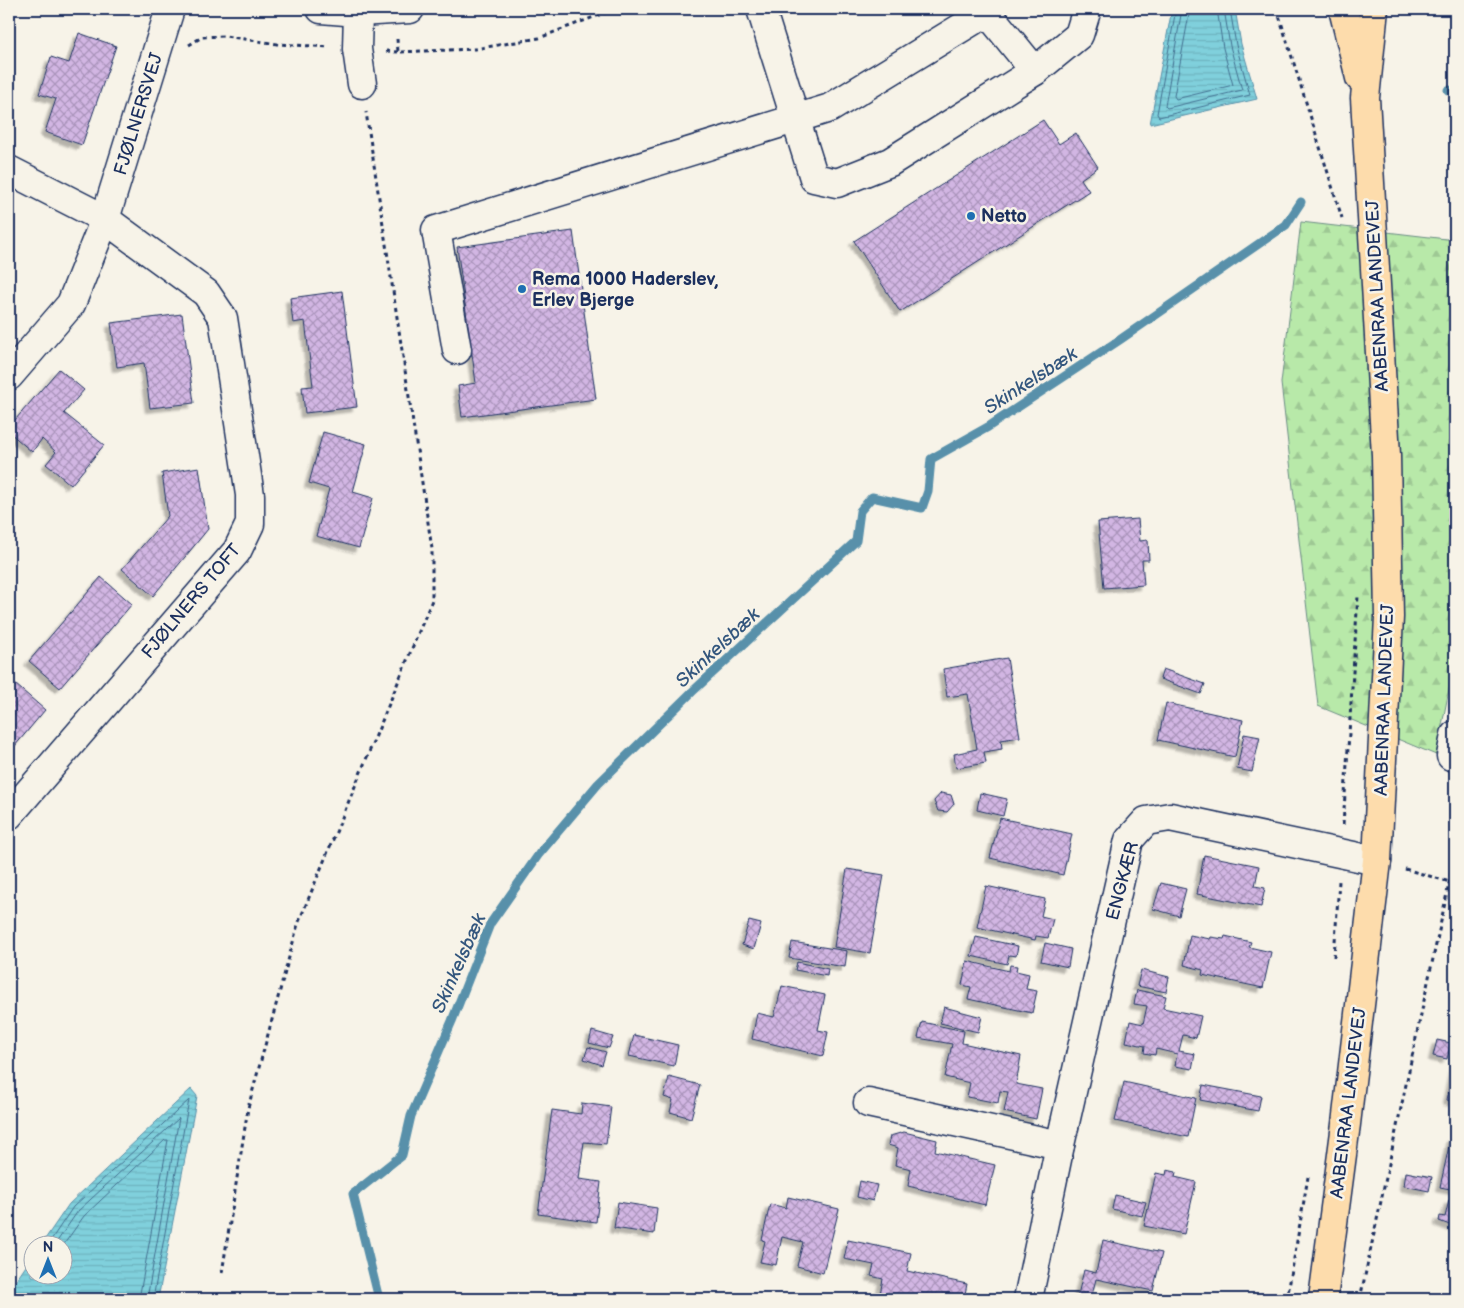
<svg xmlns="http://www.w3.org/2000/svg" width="1464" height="1308" viewBox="0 0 1464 1308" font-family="'Balsamiq Sans',sans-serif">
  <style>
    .forest { fill: url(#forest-firs); stroke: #6a8c84 }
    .water { fill: url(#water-rules); stroke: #5890aa }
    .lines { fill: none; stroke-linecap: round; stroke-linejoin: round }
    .shore { stroke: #436f90; stroke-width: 1 }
    .stream { stroke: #5890aa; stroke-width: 9 }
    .building { fill: url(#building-cross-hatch); stroke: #1b2f5e; filter: url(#shadow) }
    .minor-casing { stroke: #1b2f5e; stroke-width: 31 }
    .major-casing { stroke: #1b2f5e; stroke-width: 31 }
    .path { stroke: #1b2f5e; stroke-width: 3; stroke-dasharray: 4 4; stroke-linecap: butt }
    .minor { stroke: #f7f3e8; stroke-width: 28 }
    .major { stroke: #fddcac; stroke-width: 28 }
    .poi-dot { fill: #1f6fb2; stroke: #f7f3e8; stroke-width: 2 }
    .labels { text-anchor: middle; stroke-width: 5; stroke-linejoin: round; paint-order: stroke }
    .street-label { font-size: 18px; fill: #1b2f5e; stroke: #f7f3e8 }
    .poi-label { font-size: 18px; font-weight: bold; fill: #1b2f5e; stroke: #f7f3e8; text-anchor: start }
    .water-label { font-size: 19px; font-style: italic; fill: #34577e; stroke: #f7f3e8 }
  </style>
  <defs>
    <pattern id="forest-firs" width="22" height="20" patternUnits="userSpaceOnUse" patternTransform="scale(1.25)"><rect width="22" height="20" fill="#b8e9a9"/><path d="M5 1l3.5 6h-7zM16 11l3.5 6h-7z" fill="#9ec894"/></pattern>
    <pattern id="water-rules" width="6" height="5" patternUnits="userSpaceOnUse" patternTransform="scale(1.25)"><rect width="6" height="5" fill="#80d0dc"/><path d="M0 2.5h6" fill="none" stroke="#6eb3bf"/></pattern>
    <pattern id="building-cross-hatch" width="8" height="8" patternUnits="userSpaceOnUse" patternTransform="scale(1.25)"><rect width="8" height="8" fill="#d2b6e3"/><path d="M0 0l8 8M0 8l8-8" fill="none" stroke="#aa94bb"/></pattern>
    <filter id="shadow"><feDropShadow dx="-4.5" dy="4.5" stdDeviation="1" flood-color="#0004"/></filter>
  </defs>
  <rect width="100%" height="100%" fill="#f7f3e8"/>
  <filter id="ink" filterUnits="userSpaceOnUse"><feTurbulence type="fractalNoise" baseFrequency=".02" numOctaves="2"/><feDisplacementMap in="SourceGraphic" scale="10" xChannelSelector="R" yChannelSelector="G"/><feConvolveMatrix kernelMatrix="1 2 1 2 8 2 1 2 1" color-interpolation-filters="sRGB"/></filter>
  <g filter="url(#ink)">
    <polygon class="forest" points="1301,222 1455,240 1455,660 1436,755 1318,706 1281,383"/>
    <g class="water">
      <polygon points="1172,9 1235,9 1241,44 1257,99 1150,124"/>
      <polygon points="191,1089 197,1096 158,1299 9,1299 9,1291 32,1257 32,1276 62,1276 62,1246 41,1245 69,1204"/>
    </g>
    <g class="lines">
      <g class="shore">
        <polyline points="1176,9 1157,114 1159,117 1250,95 1236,45 1230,9"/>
        <polyline points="1182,9 1165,106 1167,108 1242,90 1230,46 1224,9"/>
        <polyline points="1190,9 1174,96 1176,99 1233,85 1223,48 1217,9"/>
        <polyline points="47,1246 73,1207 189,1100 153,1299"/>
        <polyline points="54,1246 78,1211 179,1118 147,1299"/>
        <polyline points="62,1247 84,1216 165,1140 168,1140 139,1299"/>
      </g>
      <g class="stream">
        <polyline points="1448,90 1455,91"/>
        <polyline points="379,1299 353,1194 402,1155 411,1116 452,1021 490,924 539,854 598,784 692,692 856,541 860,511 872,497 922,508 928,491 931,459 988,427 1121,339 1286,225 1301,202"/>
      </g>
    </g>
    <g class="building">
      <polygon points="79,33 116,46 82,145 45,132 56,99 39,94 51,57 69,63"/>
      <polygon points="1043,120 1059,144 1076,133 1098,167 1081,179 1089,191 900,312 854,241"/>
      <polygon points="573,231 596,399 462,417 458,386 476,383 457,247"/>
      <polygon points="342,291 357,407 305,413 302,387 313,386 305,321 293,323 290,298"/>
      <polygon points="182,314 194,403 150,408 144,363 117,367 111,323"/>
      <polygon points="59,369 84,390 64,413 104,445 71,485 46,464 56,452 42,439 32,452 9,432 9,427"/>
      <polygon points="323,432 366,444 353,492 373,498 359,548 316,536 329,489 309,483"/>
      <polygon points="199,467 208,529 153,596 122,569 168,516 162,473"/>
      <polygon points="1138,519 1140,541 1148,540 1149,560 1142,560 1144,585 1104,588 1098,522"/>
      <polygon points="101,577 132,604 60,688 29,661"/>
      <polygon points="1007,658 1020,737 1001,740 1002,749 984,752 986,763 956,768 954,754 977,749 968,694 947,697 943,669"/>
      <polygon points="1163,669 1205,684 1201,694 1160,679"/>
      <polygon points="15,684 45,710 9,753 9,692"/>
      <polygon points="1166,703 1243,720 1235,757 1158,740"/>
      <polygon points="1244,734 1260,737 1252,772 1237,769"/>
      <polygon points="941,793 951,795 954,804 947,812 938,811 934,801"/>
      <polygon points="980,793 1007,799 1003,816 977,810"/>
      <polygon points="1000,818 1072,834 1063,875 990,858"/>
      <polygon points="1204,855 1259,866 1255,886 1265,888 1261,907 1197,894"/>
      <polygon points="847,869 884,875 870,953 834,947"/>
      <polygon points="1161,883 1186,889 1179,916 1153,909"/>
      <polygon points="986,886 1045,899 1041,916 1053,919 1048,938 1036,936 1035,940 977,927"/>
      <polygon points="749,921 761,924 754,949 742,945"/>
      <polygon points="1190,935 1210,939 1211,937 1224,939 1225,936 1251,942 1249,947 1271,952 1263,988 1202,975 1203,970 1184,965"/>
      <polygon points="976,937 1018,946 1016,956 1009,955 1007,964 971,956"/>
      <polygon points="792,942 847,951 845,967 789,958"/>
      <polygon points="1045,943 1071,949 1068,967 1041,961"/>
      <polygon points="967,961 1009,971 1010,965 1017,966 1016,971 1029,974 1026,989 1037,991 1032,1013 968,999 971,987 962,985"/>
      <polygon points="797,962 828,969 827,976 795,970"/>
      <polygon points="1141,970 1169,977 1166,992 1137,986"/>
      <polygon points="782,986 825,995 818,1030 828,1032 823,1056 752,1039 757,1013 774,1017"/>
      <polygon points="1137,990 1166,996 1163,1008 1201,1016 1196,1038 1183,1035 1179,1051 1195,1054 1192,1069 1175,1066 1177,1054 1156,1049 1155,1055 1144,1053 1145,1046 1126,1042 1130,1021 1143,1024 1147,1006 1134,1004"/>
      <polygon points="944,1007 982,1017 978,1032 940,1023"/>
      <polygon points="922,1022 964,1031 962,1043 1021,1056 1016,1084 1042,1089 1036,1119 1004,1112 1008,1092 1000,1091 998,1103 967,1097 970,1083 945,1077 952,1044 918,1038"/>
      <polygon points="592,1031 613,1037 609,1048 589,1043"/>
      <polygon points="634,1035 678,1045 674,1066 629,1056"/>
      <polygon points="1437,1040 1451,1043 1447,1059 1433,1056"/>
      <polygon points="588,1047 606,1052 602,1065 584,1059"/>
      <polygon points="1455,1061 1455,1102 1447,1100"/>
      <polygon points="669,1077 700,1085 691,1118 670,1112 673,1100 664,1097"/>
      <polygon points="1124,1082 1196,1098 1188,1137 1115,1121"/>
      <polygon points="1203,1085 1261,1096 1258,1111 1200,1100"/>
      <polygon points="582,1103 611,1107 606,1144 584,1142 579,1179 601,1182 596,1222 538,1214 552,1110 581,1114"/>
      <polygon points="904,1132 937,1140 935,1151 995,1165 985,1205 908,1186 911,1169 895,1165 898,1148 888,1145 890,1136"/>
      <polygon points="1451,1137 1455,1138 1455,1190 1440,1187"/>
      <polygon points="1167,1170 1176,1172 1175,1177 1196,1182 1184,1234 1144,1226 1156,1173 1166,1175"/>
      <polygon points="1406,1172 1432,1177 1429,1191 1404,1186"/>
      <polygon points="860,1181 877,1185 873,1201 857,1197"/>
      <polygon points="1115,1195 1146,1202 1142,1216 1112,1209"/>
      <polygon points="788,1197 839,1209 823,1273 797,1266 803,1242 782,1237 776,1265 760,1262 765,1241 762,1240 770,1204 786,1208"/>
      <polygon points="1449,1200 1455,1201 1455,1227 1439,1221 1440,1216 1445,1217"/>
      <polygon points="618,1202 657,1208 654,1234 614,1228"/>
      <polygon points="848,1240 911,1253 907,1271 967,1284 964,1299 879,1299 883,1279 871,1276 874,1265 844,1259"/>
      <polygon points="1103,1240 1162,1253 1153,1291 1096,1279 1091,1299 1077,1299 1084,1270 1096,1273"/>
    </g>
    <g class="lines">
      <g class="minor-casing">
        <g id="minor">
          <polyline points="321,9 358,12 410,9"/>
          <polyline points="358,12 357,49 362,84"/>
          <polyline points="1035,71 1079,35 1087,9"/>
          <polyline points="9,170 105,219 206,293 223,318 250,495 250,524 237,551 9,815"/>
          <polyline points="457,350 436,230 830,108 987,12 1035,71 890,162 837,183 814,178 761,9"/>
          <polyline points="9,376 71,304 105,219 170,9"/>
          <polyline points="1455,735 1451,756 1455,757"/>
          <polyline points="868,1103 1060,1145"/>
          <polyline points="1028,1299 1060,1145 1129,840 1146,821 1170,817 1377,861"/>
        </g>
      </g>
      <g class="major-casing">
        <g id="major">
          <polyline points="1343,9 1360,78"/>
          <polyline points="1323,1299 1346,1124 1377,861 1389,617 1386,455 1365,98 1374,9"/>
        </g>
      </g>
      <g class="path">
        <polyline points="720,9 734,15"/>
        <polyline points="1277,9 1342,218"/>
        <polyline points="397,39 398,52 475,49 539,38 615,9"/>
        <polyline points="189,45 202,37 225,36 277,44 330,47"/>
        <polyline points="386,51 398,52"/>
        <polyline points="1343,825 1358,596"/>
        <polyline points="1405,869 1450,882"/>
        <polyline points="1334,957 1339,881"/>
        <polyline points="222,1273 248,1108 298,924 432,600 432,549 366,112"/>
        <polyline points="1287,1299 1308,1177"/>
        <polyline points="1360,1299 1455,856"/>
      </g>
      <use href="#minor" class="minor"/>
      <use href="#major" class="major"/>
    </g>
  </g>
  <g class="poi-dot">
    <circle cx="971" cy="216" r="5"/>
    <circle cx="522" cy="289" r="5"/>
  </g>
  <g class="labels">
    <g class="street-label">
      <text transform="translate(138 114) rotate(-73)" y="6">FJØLNERSVEJ</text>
      <text transform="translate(1377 296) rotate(-93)" y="6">AABENRAA LANDEVEJ</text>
      <text transform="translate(191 601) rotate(-50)" y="6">FJØLNERS TOFT</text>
      <text transform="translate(1384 700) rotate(-88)" y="6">AABENRAA LANDEVEJ</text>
      <text transform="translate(1122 881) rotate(-75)" y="6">ENGKÆR</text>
      <text transform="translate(1348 1103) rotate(-83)" y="6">AABENRAA LANDEVEJ</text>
    </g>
    <g class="poi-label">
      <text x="981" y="222">Netto</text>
      <text x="532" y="285">Rema 1000 Haderslev,<tspan x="532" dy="21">Erlev Bjerge</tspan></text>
    </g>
    <g class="water-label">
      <text transform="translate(1030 380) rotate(-33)" y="7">Skinkelsbæk</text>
      <text transform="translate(717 647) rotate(-43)" y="7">Skinkelsbæk</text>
      <text transform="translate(458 963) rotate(-66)" y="7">Skinkelsbæk</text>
    </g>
  </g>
  <rect width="1464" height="1308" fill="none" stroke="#f7f3e8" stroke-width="30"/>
  <rect x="15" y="15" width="1434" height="1278" fill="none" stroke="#1b2f5e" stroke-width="2" filter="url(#ink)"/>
  <g transform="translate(48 1260)"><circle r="24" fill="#f7f3e8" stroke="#9fa5b1"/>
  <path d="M0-4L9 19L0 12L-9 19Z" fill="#1f6fb2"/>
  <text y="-8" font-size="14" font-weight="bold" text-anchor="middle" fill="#1b2f5e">N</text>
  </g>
</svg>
